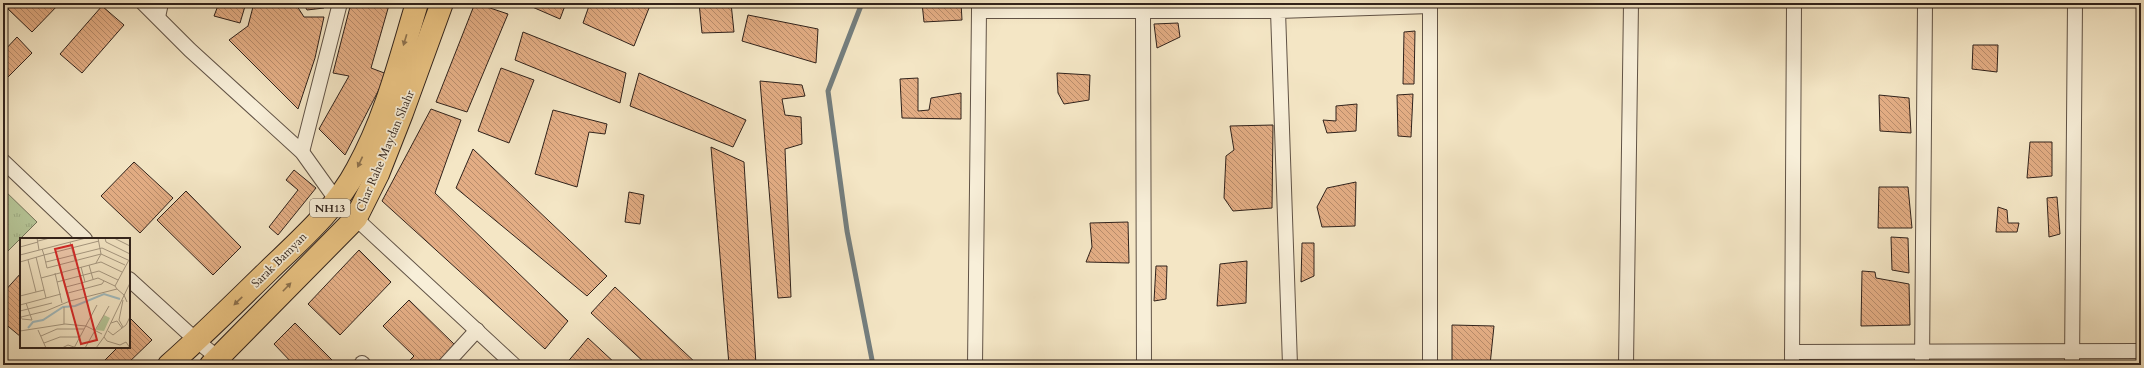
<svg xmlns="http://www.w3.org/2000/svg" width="2144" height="368" viewBox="0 0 2144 368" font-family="Cardo,serif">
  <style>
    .park { fill: url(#park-tufts); stroke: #73745a }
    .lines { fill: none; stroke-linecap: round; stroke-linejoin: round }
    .stream { stroke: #747e7e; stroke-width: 5 }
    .building { fill: url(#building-back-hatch); stroke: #30221b }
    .minor-casing { stroke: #615346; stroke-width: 16 }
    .primary-casing { stroke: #30221b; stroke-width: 24 }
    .minor { stroke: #f8efd9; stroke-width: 14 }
    .primary { stroke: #eac382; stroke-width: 22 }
    .oneway { fill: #8d724e }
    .labels { text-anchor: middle; stroke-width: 3.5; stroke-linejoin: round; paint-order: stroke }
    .shield { fill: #f8efd9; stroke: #6c6054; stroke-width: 1 }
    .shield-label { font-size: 11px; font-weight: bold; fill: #30221b }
    .street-label { font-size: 12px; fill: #30221b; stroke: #f8efd9 }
    .inset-river { fill: none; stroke: #a2bcc0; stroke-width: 2 }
    .inset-road { fill: none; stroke: #a69881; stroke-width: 1 }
    .view { fill: #d62828; fill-opacity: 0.15; stroke: #d62828; stroke-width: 2 }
    .inset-edge { fill: none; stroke: #30221b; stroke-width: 2 }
  </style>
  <defs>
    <pattern id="park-tufts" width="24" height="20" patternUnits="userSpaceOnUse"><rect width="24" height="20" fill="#b6c698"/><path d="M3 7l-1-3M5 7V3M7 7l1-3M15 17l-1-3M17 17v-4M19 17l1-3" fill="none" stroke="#9daa82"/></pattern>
    <pattern id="building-back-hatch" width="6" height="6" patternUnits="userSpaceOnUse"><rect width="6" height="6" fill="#e3ad84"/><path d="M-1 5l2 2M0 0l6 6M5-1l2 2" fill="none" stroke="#b88c6b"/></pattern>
  </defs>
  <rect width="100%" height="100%" fill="#f4e6c5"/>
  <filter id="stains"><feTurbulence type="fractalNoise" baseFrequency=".005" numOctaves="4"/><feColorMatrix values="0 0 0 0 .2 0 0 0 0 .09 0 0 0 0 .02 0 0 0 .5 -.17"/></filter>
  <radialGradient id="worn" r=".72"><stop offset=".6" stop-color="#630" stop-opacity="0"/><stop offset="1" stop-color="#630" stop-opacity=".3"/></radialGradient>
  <polygon class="park" points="3,189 37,222 3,256"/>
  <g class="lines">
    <polyline class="stream" points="862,3 828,91 847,231 873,365"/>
  </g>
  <g class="building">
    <polygon points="13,3 60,3 32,32 8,9"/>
    <polygon points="219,3 246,3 240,23 214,16"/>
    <polygon points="254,3 295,3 304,17 324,17 315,58 298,109 229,40 248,26"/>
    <polygon points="303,3 325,3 324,8 307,10"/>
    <polygon points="351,3 404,3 389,5 371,68 387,74 345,155 319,129 349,76 333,73"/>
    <polygon points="475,3 508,14 467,112 436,102"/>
    <polygon points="531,3 566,3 560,19 530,6"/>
    <polygon points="590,3 651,3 634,46 583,23"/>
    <polygon points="699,3 731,3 734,32 702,33"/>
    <polygon points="922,3 938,5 938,3 961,3 962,20 924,22"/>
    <polygon points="102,6 124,25 82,73 60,54"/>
    <polygon points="748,15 818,29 816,63 742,41"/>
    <polygon points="1178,23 1180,37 1157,48 1154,24"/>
    <polygon points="1415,31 1414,84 1403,84 1404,32"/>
    <polygon points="523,32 626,73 620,103 515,60"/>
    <polygon points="17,37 32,53 3,82 3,52"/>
    <polygon points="1973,45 1998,45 1997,72 1972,69"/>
    <polygon points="501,68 534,80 509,143 478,131"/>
    <polygon points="639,73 746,120 733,147 630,106"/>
    <polygon points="1057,73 1090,75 1089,100 1064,104 1058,93"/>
    <polygon points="918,78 918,111 929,110 931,98 961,93 961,119 902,118 900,79"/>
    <polygon points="760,81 802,85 805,96 782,99 785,115 801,117 802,144 785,149 791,297 778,298"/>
    <polygon points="1413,94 1411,137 1398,136 1397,95"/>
    <polygon points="1879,95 1909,98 1911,133 1880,131"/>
    <polygon points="1357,104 1356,131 1327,133 1323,120 1336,121 1336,106"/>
    <polygon points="431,109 461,120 435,193 568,321 545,349 382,201"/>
    <polygon points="553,110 607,124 605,134 589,132 577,187 535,174"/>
    <polygon points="1273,125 1272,208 1233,211 1224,198 1226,156 1234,150 1230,126"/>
    <polygon points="2030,142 2052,142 2052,176 2027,178"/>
    <polygon points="711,147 744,162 756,365 729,365"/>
    <polygon points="473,149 607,276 587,296 456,188"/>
    <polygon points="134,162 173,198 140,233 101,196"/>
    <polygon points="294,170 316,188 278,235 269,227 298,190 286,180"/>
    <polygon points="1356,182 1355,226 1322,227 1317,207 1327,188"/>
    <polygon points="1879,187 1908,187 1912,228 1878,228"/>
    <polygon points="186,191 241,247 213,275 157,220"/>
    <polygon points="629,192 644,195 640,224 625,222"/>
    <polygon points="2057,197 2060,234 2049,237 2047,198"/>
    <polygon points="1998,207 2007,210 2008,223 2019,223 2017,232 1996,232"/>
    <polygon points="1128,222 1129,263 1086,262 1092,247 1090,223"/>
    <polygon points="1891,237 1908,238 1909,273 1892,270"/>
    <polygon points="1302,243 1314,243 1314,276 1301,282"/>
    <polygon points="359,250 391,282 340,335 308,304"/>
    <polygon points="1247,261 1246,303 1217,306 1220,264"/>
    <polygon points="1156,266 1167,266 1166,299 1154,301"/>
    <polygon points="1862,271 1875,272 1876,278 1909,284 1910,325 1861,326"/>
    <polygon points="21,273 21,337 3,322 3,293"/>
    <polygon points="615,287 698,365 647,365 591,313"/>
    <polygon points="409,300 455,345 435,365 405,365 414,356 383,326"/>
    <polygon points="129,317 152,340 126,365 100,365 118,347 129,347"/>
    <polygon points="295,323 337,365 294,365 274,344"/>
    <polygon points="1452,325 1494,326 1490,365 1452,365"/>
    <polygon points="588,338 617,365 565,365"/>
    <polygon points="2049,362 2048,365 2006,365 2006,363"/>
  </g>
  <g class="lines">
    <g class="minor-casing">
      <g id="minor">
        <polyline points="143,3 190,50 302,152 337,201 514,365"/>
        <polyline points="979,3 979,11 1278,11"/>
        <polyline points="1430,3 1430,365"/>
        <polyline points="1143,11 1144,365"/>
        <polyline points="158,17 161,3"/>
        <polyline points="302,152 340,3"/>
        <polyline points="3,161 85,239"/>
        <polyline points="129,279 197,341 227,365"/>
        <polyline points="1792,352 2141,351"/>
        <polyline points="362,363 364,365"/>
        <polyline points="445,365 477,330"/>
        <polyline points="975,365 979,11"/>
        <polyline points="1290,365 1278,11 1430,6"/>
        <polyline points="1626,365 1631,3"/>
        <polyline points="1792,365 1794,3"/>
        <polyline points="1922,365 1925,3"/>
        <polyline points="2072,365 2075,3"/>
      </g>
    </g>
    <g class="primary-casing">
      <g id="primary">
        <path d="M169,365C203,335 235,303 268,271C300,240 336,209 357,169C386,117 400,59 417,3"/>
        <polyline points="211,365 356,218 378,174 402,113 442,3"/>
      </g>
    </g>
    <use href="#minor" class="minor"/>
    <use href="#primary" class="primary"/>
  </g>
  <defs><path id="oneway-solid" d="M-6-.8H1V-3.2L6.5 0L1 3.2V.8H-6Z"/></defs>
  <g class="oneway">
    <use href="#oneway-solid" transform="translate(405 40) rotate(107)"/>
    <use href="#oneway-solid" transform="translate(360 162) rotate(115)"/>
    <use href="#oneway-solid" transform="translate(287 287) rotate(-46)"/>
    <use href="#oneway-solid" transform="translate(238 301) rotate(136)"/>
  </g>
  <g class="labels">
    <rect class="shield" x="310" y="199" width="40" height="18" rx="3"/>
    <g class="shield-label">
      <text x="330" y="212">NH13</text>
    </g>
    <g class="street-label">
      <text transform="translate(385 151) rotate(-67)" y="4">Char Rahe Maydan Shahr</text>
      <text transform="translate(279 260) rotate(-45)" y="4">Sarak Bamyan</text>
    </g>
  </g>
  <g transform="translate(20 238)">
    <rect width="110" height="110" fill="#f4e6c5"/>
    <path d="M84,77L90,80L84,93L76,92Z" fill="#b6c698"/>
    <path class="inset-river" d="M8,90L13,84L23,82L43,69L55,68L84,56L100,61"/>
    <path class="inset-road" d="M17,0L19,12M85,0L86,4L110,16M94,0L110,8M18,3L30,0M79,3L24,17L27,30L81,16L105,27M50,4L55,22M0,9L18,4M0,17L66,0M16,19L26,60M8,22L16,54M0,24L24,17L22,11M26,24L82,10L108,22M76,25L81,16L78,0M69,27L73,41M35,35L42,65M21,40L81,24L102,34M44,43L46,49L65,44L61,29M37,44L79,33L98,42M65,44L78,40L95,48L110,20M97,51L104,57L107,64M48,55L82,46L84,43M0,58L24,52M50,63L97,51L95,48M0,67L41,56M44,69V86M0,73L32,65M1,81V79L26,73L50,63L46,49M2,81L12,82L6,65M91,85L97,83L102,90M103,89L99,82L103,62M18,92L26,110M0,93L45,86L66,88L82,96M88,93L93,97L106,87L110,79M21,98L37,91H64M84,99L87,103L100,107L106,104L110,110M24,105L40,99H60M42,110L48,107L54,109M54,110L77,67M65,110L89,68M76,110L84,99L110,45"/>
    <path class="view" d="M52,7L77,102L61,106L35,11Z"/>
    <rect width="110" height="110" class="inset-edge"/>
  </g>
  <rect width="2144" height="368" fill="none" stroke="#f4e6c5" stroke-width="16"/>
  <rect x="4" y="4" width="2136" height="360" fill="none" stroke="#30221b" stroke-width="2"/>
  <rect x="8" y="8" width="2128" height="352" fill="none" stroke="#30221b"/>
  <rect width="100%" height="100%" filter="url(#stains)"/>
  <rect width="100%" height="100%" fill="url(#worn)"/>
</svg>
